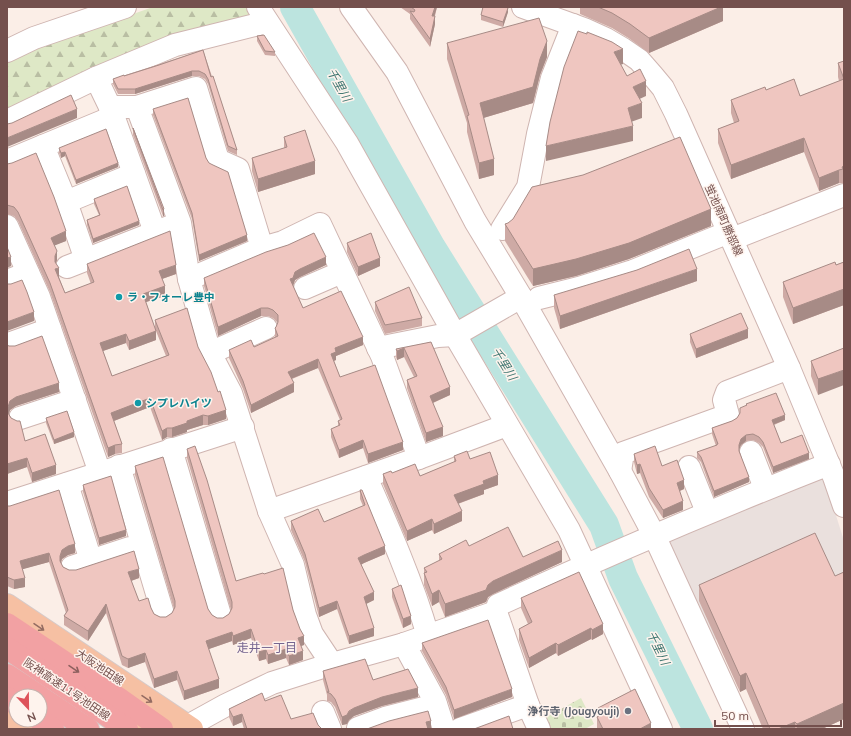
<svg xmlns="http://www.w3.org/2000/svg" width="851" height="736" viewBox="0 0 851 736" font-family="Mulish,'Noto Sans JP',sans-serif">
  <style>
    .industrial { fill: #eae0dd }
    .forest { fill: url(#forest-firs) }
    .cemetery { fill: url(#cemetery-stones) }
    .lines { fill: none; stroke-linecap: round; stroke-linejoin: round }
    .river { stroke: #bce4df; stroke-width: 30 }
    .minor-casing { stroke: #cfb5b1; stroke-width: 24 }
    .major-casing { stroke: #d5caca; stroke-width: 24 }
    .highway-casing { stroke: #d5caca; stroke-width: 24 }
    .minor { stroke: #fff; stroke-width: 22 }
    .major { stroke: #f6c0a3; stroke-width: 22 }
    .highway { stroke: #f2a1a3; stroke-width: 22 }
    .wall { fill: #ceaaa5; fill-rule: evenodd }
    .shaded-wall { fill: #a78b86 }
    .building { fill: #efc6c0; stroke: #a78b86 }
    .oneway { stroke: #946c62 }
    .oneway2 { stroke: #8d605e }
    .culture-dot { fill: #0f9aa8; stroke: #fef3ed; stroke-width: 1.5 }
    .worship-dot { fill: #6b7280; stroke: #fef3ed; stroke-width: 1.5 }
    .labels { text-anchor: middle; stroke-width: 3; stroke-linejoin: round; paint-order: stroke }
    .street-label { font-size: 11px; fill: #74504d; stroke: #fef3ed }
    .culture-label { font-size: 11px; font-weight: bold; fill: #0d838f; stroke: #fef3ed; text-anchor: start }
    .worship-label { font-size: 11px; font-weight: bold; fill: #5b616d; stroke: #fef3ed; text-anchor: end }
    .water-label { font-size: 12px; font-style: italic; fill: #417872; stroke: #fef3ed }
    .neighbourhood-label { font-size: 12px; fill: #756590; stroke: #fef3ed }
  </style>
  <defs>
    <pattern id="forest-firs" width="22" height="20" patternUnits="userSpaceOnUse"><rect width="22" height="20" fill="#dee8c6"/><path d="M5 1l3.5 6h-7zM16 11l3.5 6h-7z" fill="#b9bea3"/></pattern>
    <pattern id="cemetery-stones" width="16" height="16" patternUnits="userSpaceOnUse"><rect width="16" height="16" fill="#dee8c6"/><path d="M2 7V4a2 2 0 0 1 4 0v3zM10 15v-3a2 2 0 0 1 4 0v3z" fill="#b9bea3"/></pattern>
  </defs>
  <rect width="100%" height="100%" fill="#fbeee7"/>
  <polygon class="industrial" points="824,477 844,541 844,582 712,641 666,540"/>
  <polygon class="forest" points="153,7 253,7 261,19 7,115 7,61 48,44"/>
  <polygon class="cemetery" points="581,698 594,724 585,729 548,729 543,719"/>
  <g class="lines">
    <polyline class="river" points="295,7 431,248 604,525 623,578 698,729"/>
    <g class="minor-casing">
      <g id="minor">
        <polyline points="258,7 347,143 455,335 569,530 661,729"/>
        <polyline points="351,7 397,72 475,221 521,297 620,471 654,535 743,729"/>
        <polyline points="523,7 584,29 606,39 623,49 639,60 653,76 663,88 676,114 789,368 834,477 844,506"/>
        <polyline points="7,51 34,38 125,7"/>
        <polyline points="96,78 110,107 137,107 180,223 189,279 210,353 231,393 269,511 293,565 305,615 312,634 332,664"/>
        <polyline points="110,107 155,232"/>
        <polyline points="137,107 196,88 218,160 238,169 262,248"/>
        <polyline points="7,121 96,78 175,45 267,22"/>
        <polyline points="43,146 113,117"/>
        <polyline points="7,161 43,146 66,202 86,260"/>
        <polyline points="66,202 134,174"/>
        <polyline points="7,226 39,297 100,473"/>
        <polyline points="502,229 528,187 538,134 552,78 573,25"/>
        <polyline points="732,239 844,195"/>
        <polyline points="67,267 169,227"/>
        <polyline points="189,279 262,248 283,242 320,224 382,356 419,458"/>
        <polyline points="7,281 28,273"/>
        <polyline points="305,288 342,272"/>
        <polyline points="539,298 579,288 633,271 729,232"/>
        <polyline points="11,343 50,329"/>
        <polyline points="378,348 438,336 455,335 521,297"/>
        <polyline points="210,353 266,328"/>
        <polyline points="20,418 75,400"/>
        <polyline points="171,449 220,615"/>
        <polyline points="751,452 765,488"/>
        <polyline points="119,466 163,614"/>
        <polyline points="689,467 707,512"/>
        <polyline points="620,471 623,453 728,415 724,400 727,392 789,368"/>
        <path d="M366,477C389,529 412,581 428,636"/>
        <polyline points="67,484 91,561"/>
        <polyline points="7,503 243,427"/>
        <polyline points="269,511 419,458 507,425"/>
        <polyline points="72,567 130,548"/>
        <path d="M496,612L498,605C607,555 717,508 829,464"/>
        <polyline points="404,644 435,701 444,729"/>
        <polyline points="323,712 330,729"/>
        <polyline points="188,726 226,705 272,683 332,664 404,644 496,612 528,705 539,729"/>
        <polyline points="358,728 385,718 436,705"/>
        <polyline points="460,729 528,705"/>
      </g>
    </g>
    <g class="major-casing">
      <g id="major">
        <polyline points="7,605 192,729"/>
        <polyline points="111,712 141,729"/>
        <polyline points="7,720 21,729"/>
      </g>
    </g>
    <g class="highway-casing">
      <g id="highway">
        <polyline points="7,624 121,700 162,729"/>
        <polyline points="7,648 127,729"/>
        <polyline points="7,675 39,696"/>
        <polyline points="40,697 88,729"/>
        <polyline points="7,698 16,704"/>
        <polyline points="40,720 53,729"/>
      </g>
    </g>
    <use href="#minor" class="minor"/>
    <use href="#major" class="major"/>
    <use href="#highway" class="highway"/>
  </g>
  <g class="wall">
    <polygon points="400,7 437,7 435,16 435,24 430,47 410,19 410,14"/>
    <polygon points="580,7 723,7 723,21 649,53 630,39 612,28 580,14"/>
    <polygon points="508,12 503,27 481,20 481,15"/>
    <polygon points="257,36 275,52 275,56 265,55 257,41"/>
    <polygon points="447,43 547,57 540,75 533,103 483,118 494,175 479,179 467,132 467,123 447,59"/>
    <polygon points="203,50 237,150 237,155 228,151 208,84 205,79 199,76 192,76 135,94 118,94 113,84 113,79"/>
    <polygon points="844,61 844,180 843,180 843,183 839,183 819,191 804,152 731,179 718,143 718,129 734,123 731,113 731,100 766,90 800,96 839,81 838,77 838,63"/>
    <polygon points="153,109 206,158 247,241 199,261 192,219 153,115"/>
    <polygon points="133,128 164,209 164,216 163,216 133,135"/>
    <polygon points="284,137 315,174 258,192 252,171 252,158 284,148"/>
    <polygon points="59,148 118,167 76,184 65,156 61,158 59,153"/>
    <path d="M7,164L66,241L54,245L57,260L56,263L59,277L65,293L91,284L87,273V264L176,274L162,279L165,296L146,302L155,329V320L198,347L226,419L208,425H203L187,430V432L172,437H167L162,440L150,407L114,421L122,444V453L115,454L108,457L50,292L18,221L14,216L7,214ZM156,331L166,356L112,376L103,351L126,343L129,350L156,340Z"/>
    <polygon points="94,199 139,225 93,243 87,225 87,220 99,215 94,204"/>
    <polygon points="505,224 711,226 629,259 576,276 533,286 505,241"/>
    <polygon points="347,243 380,266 358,276 347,252"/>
    <polygon points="844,262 844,305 793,324 783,297 783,282"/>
    <polygon points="326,265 300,277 295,280 293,286 303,308 363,345 336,356 336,360 334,361 340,377 403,450 368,463 363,448 339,458 331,437 331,429 338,426 338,421 340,420 318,368 292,379 294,392 251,413 243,389 229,358 229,350 254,347 275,337 275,328 276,327 278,323 273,318 268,316 261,316 218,336 204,286 204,278"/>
    <polygon points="697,281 560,329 554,308 554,295"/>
    <polygon points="375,302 422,318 422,326 385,334 375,311"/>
    <polygon points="690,334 748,338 696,358 690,342"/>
    <polygon points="431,342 450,395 433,403 443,436 426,442 407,388 407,380 414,377 404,357 397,360 396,357 396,349"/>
    <polygon points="7,345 59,392 16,406 10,410 9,414 25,441 56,474 32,482 27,467 7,474"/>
    <polygon points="844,348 818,395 811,376 811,361"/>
    <polygon points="746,404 785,420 774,425 781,443 809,459 773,473 763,447 759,443 753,440 746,441 741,445 739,449 749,482 714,497 701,462 697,458 697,452 716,446 712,434 712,428 732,421 737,418 746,406"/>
    <polygon points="46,418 74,437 54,444 46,423"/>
    <polygon points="187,449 236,581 264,574 293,610 304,645 301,646 303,660 289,665 286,658 268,664 266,659 259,661 251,638 233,645 232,641 209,649 219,688 184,700 177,680 154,688 145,662 128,668 122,665 106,613 88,641 64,625 64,616 66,613 49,562 22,569 25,587 14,589 7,586 7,506 75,553 68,555 62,559 61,563 63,567 69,570 139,578 131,581 139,601 151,608 154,614 160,617 166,617 172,613 174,609 135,475 135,466 208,609 212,615 217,618 223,618 229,614 231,610 187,458"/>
    <polygon points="634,454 662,466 684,489 680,491 683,510 663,518 649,497 640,473 637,474 634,462"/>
    <polygon points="454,456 470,459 498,485 484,490 484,494 458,504 462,521 434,534 432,530 407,541 383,484 383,474 392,473 420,476 454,462"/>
    <polygon points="83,485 126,536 99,545 83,492"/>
    <polygon points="360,490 385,554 364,563 361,565 374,600 366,604 374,636 349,644 337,609 319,617 305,562 291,530 291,521 324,522 363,506 360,499"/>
    <polygon points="469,546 523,557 562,562 493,594 488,597 486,602 445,617 439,602 432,606 424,585 424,568 439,561 439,554"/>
    <polygon points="844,572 844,719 822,729 763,729 746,689 740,692 699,601 699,585 835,576"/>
    <polygon points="392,589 411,624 403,628 392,597"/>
    <polygon points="521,598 603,634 592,640 591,639 558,656 556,653 529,668 519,640 519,629 528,624 521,608"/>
    <polygon points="422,643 512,697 454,719 446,695 422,651"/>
    <polygon points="323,671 373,680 418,697 382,706 354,716 349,720 347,724 342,725 335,707 331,702 327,701 327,695 323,680"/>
    <polygon points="265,701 291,719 318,725 322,729 244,729 242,722 233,726 229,717 229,709"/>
    <polygon points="598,708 651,729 597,729 597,717 598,716"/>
  </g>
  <g class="shaded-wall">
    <polygon points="435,7 437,7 432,24 432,16"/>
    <polygon points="721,7 723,7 723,21 649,53 649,38"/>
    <polygon points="508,8 508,12 503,27 503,22"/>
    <polygon points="435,16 435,24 430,47 430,39"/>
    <polygon points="547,41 547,57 540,75 533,103 480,119 480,103"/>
    <polygon points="623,49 623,64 614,67 614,52"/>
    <polygon points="192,71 192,76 135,94 135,89"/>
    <polygon points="646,81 646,96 633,102 633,87"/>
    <polygon points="642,103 642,118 628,123 628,108"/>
    <polygon points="77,109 77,118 7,147 7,138"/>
    <polygon points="633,126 633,141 546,161 546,146"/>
    <polygon points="804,138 804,152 731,179 731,165"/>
    <polygon points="65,152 65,156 61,158 61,153"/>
    <polygon points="494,159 494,175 479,179 479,163"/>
    <polygon points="315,161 315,174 258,192 258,179"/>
    <polygon points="118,163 118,167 76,184 76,180"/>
    <polygon points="844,166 844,180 843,180 843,169 842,167"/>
    <polygon points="839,170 839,183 819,191 819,178"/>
    <polygon points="164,209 164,216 163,216 163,210"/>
    <polygon points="711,209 711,226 629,259 576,276 533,286 533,269"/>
    <polygon points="139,221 139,225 93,243 93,239"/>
    <polygon points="66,231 66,241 51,247 51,238"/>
    <polygon points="247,235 247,241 199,261 199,255"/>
    <polygon points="57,251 57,260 55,266 55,256"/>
    <polygon points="11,257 11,266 7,268 7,258"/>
    <polygon points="326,257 326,265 300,277 295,280 293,286 290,279 295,272 300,269"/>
    <polygon points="380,258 380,266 358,276 358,267"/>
    <polygon points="176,265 176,274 159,280 159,271"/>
    <polygon points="59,268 59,277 55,278 55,269"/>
    <polygon points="697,269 697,281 560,329 560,316"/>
    <polygon points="165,286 165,296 143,303 143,294"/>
    <polygon points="844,289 844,305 793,324 793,308"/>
    <polygon points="261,308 261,316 218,336 218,327"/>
    <polygon points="34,312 34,321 7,331 7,322"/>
    <polygon points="748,329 748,338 696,358 696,349"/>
    <polygon points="156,331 156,340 129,350 129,341"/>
    <polygon points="126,334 126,343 100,352 100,343"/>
    <polygon points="363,337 363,345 336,356 336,360 331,362 331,354 335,348"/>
    <polygon points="404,348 404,357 397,360 397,351"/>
    <polygon points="318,359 318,368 288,380 288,372"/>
    <polygon points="844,370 844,385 818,395 818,379"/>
    <polygon points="59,383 59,392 16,406 10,410 8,416 8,407 10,401 16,397"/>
    <polygon points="294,383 294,392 251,413 251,405"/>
    <polygon points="450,387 450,395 430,404 430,396"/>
    <polygon points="150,398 150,407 111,422 111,413"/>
    <polygon points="226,410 226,419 208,425 208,416"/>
    <polygon points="203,415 203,425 187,430 187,432 172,437 172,428 187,421"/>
    <polygon points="785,415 785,420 772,425 772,420"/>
    <polygon points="443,427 443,436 426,442 426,433"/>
    <polygon points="167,428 167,437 162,440 162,431"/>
    <polygon points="74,432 74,437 54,444 54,440"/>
    <polygon points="746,435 746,441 741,445 739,450 739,445 741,439"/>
    <polygon points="363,440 363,448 339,458 339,450"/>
    <polygon points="403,442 403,450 368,463 368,454"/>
    <polygon points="115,445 115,454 108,457 108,448"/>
    <polygon points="809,453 809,459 773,473 773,467"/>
    <polygon points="27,458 27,467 7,474 7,464"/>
    <polygon points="640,464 640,473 637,474 637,465"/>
    <polygon points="56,465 56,474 32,482 32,473"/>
    <polygon points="498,475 498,485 484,490 484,494 454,505 454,495 483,481"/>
    <polygon points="749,477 749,482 714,497 714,491"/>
    <polygon points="684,480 684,489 677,492 677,483"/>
    <polygon points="683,501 683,510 663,518 663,510"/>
    <polygon points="462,511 462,521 434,534 434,524"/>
    <polygon points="432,519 432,530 407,541 407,531"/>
    <polygon points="126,530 126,536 99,545 99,538"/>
    <polygon points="75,544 75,553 68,555 62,559 60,565 60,556 62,550 68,546"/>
    <polygon points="385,546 385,554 364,563 358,566 358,558 364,555"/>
    <polygon points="562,550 562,562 493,594 488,597 486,602 445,617 445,604 488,585 493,581"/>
    <polygon points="49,553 49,562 20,570 20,561"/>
    <polygon points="139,569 139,578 128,582 128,572"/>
    <polygon points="25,578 25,587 14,589 14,580"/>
    <polygon points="439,590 439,602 432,606 432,594"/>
    <polygon points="374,592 374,600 364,605 364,597"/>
    <polygon points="337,601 337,609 319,617 319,608"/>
    <polygon points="106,604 106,613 88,641 88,631"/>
    <polygon points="411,616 411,624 403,628 403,619"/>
    <polygon points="603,624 603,634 592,640 592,630"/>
    <polygon points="374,628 374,636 349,644 349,636"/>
    <polygon points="591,628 591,639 558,656 558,645"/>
    <polygon points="251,629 251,638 233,645 233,636"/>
    <polygon points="232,632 232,641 206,650 206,641"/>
    <polygon points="304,636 304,645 298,647 298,638"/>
    <polygon points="556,643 556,653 529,668 529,658"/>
    <polygon points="286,649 286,658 268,664 268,655"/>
    <polygon points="266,650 266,659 259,661 259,652"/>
    <polygon points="303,651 303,660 289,665 289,656"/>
    <polygon points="145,653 145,662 128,668 128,659"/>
    <polygon points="177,671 177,680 154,688 154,679"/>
    <polygon points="746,673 746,689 740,692 740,676"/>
    <polygon points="219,679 219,688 184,700 184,691"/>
    <polygon points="418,688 418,697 382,706 354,716 349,720 347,724 342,725 342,717 354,708 382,697"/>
    <polygon points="512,689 512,697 454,719 454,710"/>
    <polygon points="844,703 844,719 822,729 797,729 797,724"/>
    <polygon points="242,714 242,722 233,726 233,717"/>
    <polygon points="431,721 431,729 426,729 426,722"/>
    <polygon points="795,722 795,729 778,729"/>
    <polygon points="651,723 651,729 640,729"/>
  </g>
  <g class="building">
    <polygon points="411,7 435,7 432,16 435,16 430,39 410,11 414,12 415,10"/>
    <polygon points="483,7 505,7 508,8 503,22 481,15"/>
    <polygon points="598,7 721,7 649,38 630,24 612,13"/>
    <polygon points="539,18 547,41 540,59 533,87 480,103 494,159 479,163 467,116 469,115 447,43"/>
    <polygon points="578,31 587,34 587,32 612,42 623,49 614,52 627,76 640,69 646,81 633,87 642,103 628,108 633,126 546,146 550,122 564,67"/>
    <polygon points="264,35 275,52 265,51 257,36"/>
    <polygon points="203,50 211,77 213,76 237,150 228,146 208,79 205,74 199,71 192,71 135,89 118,89 113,79 124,75 124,76 159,65"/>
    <polygon points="844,61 844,166 842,167 843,169 839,170 819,178 804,138 731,165 718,129 739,121 731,100 765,87 766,90 794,79 800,96 844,79 838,63"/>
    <polygon points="71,95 77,109 7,138 7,124 12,123"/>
    <polygon points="188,98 206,158 209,163 213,165 228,172 247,235 199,255 192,213 153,109"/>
    <polygon points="133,128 164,209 163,210"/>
    <polygon points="106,129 118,163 76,180 65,152 61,153 59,148"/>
    <polygon points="305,130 315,161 258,179 252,158 287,147 284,137"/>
    <polygon points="680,137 711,209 629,243 576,259 533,269 505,224 508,223 513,219 532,187 583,175"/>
    <polygon points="36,153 54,197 66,231 51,238 57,251 55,256 55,262 59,268 55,269 65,293 94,282 87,264 170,231 176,265 159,271 165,286 143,294 156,331 129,341 126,334 100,343 112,376 169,355 155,320 187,308 198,347 211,372 218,392 220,391 226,410 208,416 203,415 187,421 187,423 172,428 167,428 162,431 150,398 111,413 122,444 115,445 108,448 50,283 18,212 14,207 7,205 7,164 12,163"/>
    <polygon points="127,186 139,221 93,239 87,220 100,215 94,199"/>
    <polygon points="314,233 326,257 300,269 295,272 293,278 290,279 303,308 341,291 363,337 335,348 336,352 331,354 340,377 375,365 403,442 368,454 363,440 339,450 331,429 340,425 338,421 342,419 318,359 288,372 294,383 251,405 243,381 229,350 251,340 254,347 278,336 275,328 276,327 278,322 278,315 273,310 268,308 261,308 218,327 204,278 266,252 288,245"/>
    <polygon points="371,233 380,258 358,267 347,243"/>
    <polygon points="7,247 11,257 7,258"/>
    <polygon points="689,249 697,269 560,316 554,295 637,270"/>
    <polygon points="835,262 836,265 844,262 844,289 793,308 783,282"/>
    <polygon points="22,280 27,292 34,312 7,322 7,284 11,284"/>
    <polygon points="409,287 422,318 385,325 375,302"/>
    <polygon points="741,313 748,329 696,349 690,334"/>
    <polygon points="42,336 59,383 16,397 10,401 8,407 8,413 11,418 17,421 20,421 25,441 45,434 56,465 32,473 27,458 7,464 7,345 9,346 15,346"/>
    <polygon points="431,342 450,387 430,396 443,427 426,433 407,380 417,376 404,348 397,351 396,349"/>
    <polygon points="844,348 844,370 818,379 811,361"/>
    <polygon points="776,393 785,415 772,420 781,443 802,435 809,453 773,467 763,442 759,437 753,434 746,435 741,439 739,445 739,451 749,477 714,491 701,457 697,452 717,445 717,444 718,444 712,428 732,421 737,418 740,413 740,408 747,405 746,404"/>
    <polygon points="67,411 74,432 54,440 46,418"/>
    <polygon points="195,446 207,480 236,581 249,577 263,573 264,574 283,568 293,610 300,629 304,636 298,638 303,651 289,656 286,649 268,655 266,650 259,652 251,629 233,636 232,632 206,641 219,679 184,691 177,671 154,679 145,653 128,659 122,656 106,604 88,631 64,616 68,610 49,553 20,561 25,578 14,580 7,577 7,506 10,506 59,490 75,544 68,546 62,550 60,556 60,561 63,567 69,570 76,570 134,551 139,569 128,572 139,601 148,598 151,608 154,614 160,617 166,617 172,613 175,607 175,601 135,466 163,457 208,609 212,615 217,618 223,618 229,614 232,608 232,602 187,449"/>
    <polygon points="655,446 662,466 677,460 684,480 677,483 683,501 663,510 649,488 640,464 637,465 634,454"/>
    <polygon points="467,451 470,459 490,452 498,475 483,481 484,484 454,495 462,511 434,524 432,519 407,531 383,474 391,471 392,473 415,464 420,476 456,461 454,456"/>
    <polygon points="111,476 126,530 99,538 83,485"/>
    <polygon points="360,490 362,490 385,546 364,555 358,558 374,592 364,597 374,628 349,636 337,601 319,608 305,554 291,521 318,509 324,522 365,505"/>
    <polygon points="508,527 523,557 558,541 562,550 493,581 488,585 486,590 445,604 439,590 432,594 424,573 427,572 424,568 442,559 439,554 466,540 469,546"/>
    <polygon points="815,533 835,576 844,572 844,703 797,724 795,722 778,729 770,729 746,673 740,676 699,585"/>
    <polygon points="579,572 603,624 592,630 591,628 558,645 556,643 529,658 519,629 532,622 521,598"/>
    <polygon points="401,585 411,616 403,619 392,589"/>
    <polygon points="488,620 512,689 454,710 446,687 422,643"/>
    <polygon points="365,659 373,680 408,669 418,688 382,697 354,708 349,711 347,715 342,717 335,699 331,694 327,692 329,692 323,671"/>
    <polygon points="635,689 651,723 640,729 603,729 597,717 602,714 598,708"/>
    <polygon points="262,693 265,701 281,695 291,719 313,713 318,725 322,729 247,729 242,714 233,717 229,709"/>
    <polygon points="428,711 431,721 426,722 428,729 367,729 389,721"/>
    <polygon points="509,716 513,729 474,729"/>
  </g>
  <defs><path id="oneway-shaft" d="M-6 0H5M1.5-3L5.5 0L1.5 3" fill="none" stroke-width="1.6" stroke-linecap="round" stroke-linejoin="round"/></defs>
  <g class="oneway">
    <use href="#oneway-shaft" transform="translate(39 627) rotate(34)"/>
    <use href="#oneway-shaft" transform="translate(147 699) rotate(34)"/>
  </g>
  <use class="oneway2" href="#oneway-shaft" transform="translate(74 669) rotate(34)"/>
  <g class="culture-dot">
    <circle cx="119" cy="297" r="4"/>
    <circle cx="138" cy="403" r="4"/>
  </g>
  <circle class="worship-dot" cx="628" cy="711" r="4"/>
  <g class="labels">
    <g class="street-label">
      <text transform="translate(724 220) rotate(66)" y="4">蛍池南町勝部線</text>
      <text transform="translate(100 667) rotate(34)" y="4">大阪池田線</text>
      <text transform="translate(67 689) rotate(34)" y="4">阪神高速11号池田線</text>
    </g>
    <g class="culture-label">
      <text x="127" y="301">ラ・フォーレ豊中</text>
      <text x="146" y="407">シプレハイツ</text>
    </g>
    <g class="worship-label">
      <text x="620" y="715">浄行寺 (Jougyouji)</text>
    </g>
    <g class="water-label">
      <text transform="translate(339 85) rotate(61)" y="4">千里川</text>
      <text transform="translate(504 364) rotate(58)" y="4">千里川</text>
      <text transform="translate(658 648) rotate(64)" y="4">千里川</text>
    </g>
    <g class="neighbourhood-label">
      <text x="267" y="652">走井一丁目</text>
    </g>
  </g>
  <rect width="851" height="736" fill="none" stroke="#74504d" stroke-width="16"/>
  <g transform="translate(28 708) rotate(158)"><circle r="19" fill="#fef3ed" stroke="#c7b2ad"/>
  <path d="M0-3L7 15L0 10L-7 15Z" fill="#de535b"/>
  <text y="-6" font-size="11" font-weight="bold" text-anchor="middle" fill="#74504d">N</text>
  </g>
  <path d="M715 720v6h126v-6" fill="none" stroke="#74504d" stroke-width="2"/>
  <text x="721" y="720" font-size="12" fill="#74504d" stroke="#fef3ed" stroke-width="3" paint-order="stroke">50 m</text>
</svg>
